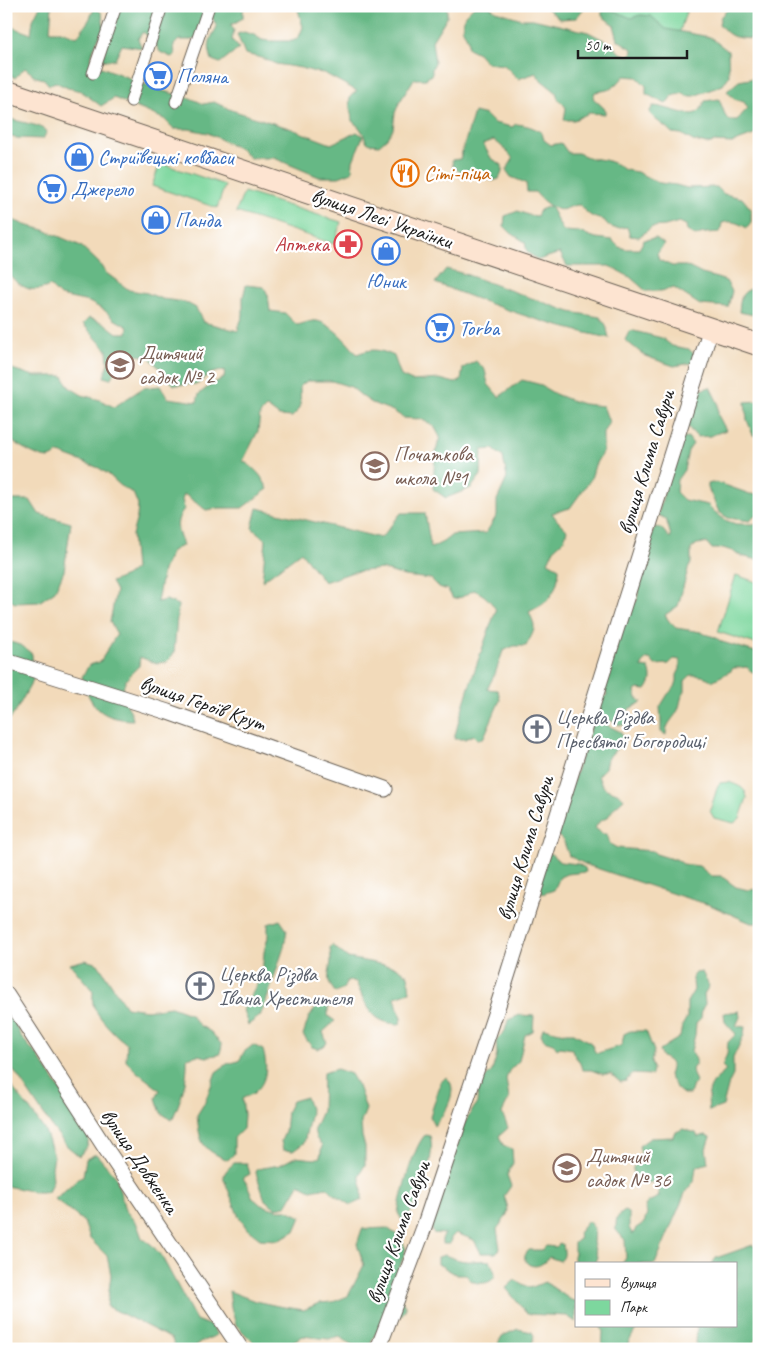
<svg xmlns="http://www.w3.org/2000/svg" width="765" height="1355" viewBox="0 0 765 1355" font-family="Caveat,sans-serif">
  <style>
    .green { fill: #7dd79e; stroke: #4c7a5d }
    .forest { fill: #66b885; stroke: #416a50 }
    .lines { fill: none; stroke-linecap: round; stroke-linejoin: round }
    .pedestrian-casing { stroke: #675e53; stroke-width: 13 }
    .minor-casing { stroke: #675e53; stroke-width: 17 }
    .secondary-casing { stroke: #675e53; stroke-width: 23 }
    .pedestrian { stroke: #fff; stroke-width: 11 }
    .minor { stroke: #fff; stroke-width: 15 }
    .secondary { stroke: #fde4d1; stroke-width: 21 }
    .labels { text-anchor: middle; stroke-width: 4.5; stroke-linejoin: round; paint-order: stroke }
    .shop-label { font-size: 21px; fill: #366cbe; stroke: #fff; text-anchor: start }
    .food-label { font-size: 21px; fill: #c56008; stroke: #fff; text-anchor: start }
    .street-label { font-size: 21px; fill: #1c1c1c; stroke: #fff }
    .health-label { font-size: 21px; fill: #be3a42; stroke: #fff; text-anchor: end }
    .education-label { font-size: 21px; fill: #785e54; stroke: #fff; text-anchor: start }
    .worship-label { font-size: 21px; fill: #5b616d; stroke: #fff; text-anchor: start }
  </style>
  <rect width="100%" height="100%" fill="#fff"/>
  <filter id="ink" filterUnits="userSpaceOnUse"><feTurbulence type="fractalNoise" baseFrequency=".02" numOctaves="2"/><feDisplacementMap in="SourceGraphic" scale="10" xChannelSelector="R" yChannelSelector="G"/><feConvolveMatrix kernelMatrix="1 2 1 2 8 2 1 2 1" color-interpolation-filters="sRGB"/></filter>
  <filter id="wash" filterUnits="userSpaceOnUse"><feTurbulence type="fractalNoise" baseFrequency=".0096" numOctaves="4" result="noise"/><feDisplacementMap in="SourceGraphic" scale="20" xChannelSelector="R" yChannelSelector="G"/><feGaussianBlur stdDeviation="1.12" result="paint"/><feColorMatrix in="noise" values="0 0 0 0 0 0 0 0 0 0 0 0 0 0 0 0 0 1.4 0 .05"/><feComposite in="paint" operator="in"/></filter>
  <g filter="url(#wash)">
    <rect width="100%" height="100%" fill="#f2daba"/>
    <g class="green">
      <polygon points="592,6 688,6 679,34"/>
      <polygon points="160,163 225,185 217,208 152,186"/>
      <polygon points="244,192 341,222 334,244 236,212"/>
      <polygon points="736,575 759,583 759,645 718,632"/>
      <path d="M729,782C738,786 746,787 747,798L740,818L734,823L714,818L710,811L718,785L720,783Z"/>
    </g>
    <g class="forest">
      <polygon points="40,6 52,6 50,31 61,31 77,37 89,20 95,7 102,13 104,28 97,41 90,59 99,66 159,90 190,98 204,104 214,102 231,110 289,128 331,144 357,132 363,136 353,161 352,172 339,177 319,177 274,158 250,158 240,149 208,133 189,129 174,129 164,119 114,98 101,106 81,91 68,88 55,82 49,85 44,79 36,77 25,68 15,78 6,71 6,25 31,34 33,20"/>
      <path d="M112,6H247L243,10V18L231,25L234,30L232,40L239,48L220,63L212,60C207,44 209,41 217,27L211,15L200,38L191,40H179L174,45L175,55L171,57L160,52L153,40L143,32L138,39L142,48L122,45L115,60H103Z"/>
      <path d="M297,6H355L363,10L370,6H447V17L432,41L435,63L432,68V74L426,79H414L399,103L395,113L393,129L387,138L379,145L370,144L366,141L363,133L359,127L352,121C352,113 347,103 351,96C352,94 355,93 357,91L324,73L315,72L301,68L276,64L262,58L245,54L237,34L244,32L254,35L262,40L270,41H293L299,37L303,27Z"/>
      <path d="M474,6H489L496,11L522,19H533L588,32L610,43L620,53L629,56L633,52L632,49L618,40L614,25L602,16V11L610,9L631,18L640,15L651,16L666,29L710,37L728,51L729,76L723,85L694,96H686L684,93L672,96L666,104L646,94V86L637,77L624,76C614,89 611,90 595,92L593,98L605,109V114L589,113L574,120H564L566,108L564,105L558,99L556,92L541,80L536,73L518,79L504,65L487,63L478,53L468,48V40L462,28L465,15Z"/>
      <polygon points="547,6 586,6 576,18 560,19 548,9"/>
      <path d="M731,6H759V33L751,39C733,37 731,38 719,24L721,16Z"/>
      <path d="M759,48V133L732,143L714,142L707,144L693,141L681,134L672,133C665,125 657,122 650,114V111L653,106C665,106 687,117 696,113C701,111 703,105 705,101L719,99L726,117L729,120H737L748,108L744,102L734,99L727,91L739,81L750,79L754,76V53L755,49Z"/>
      <path d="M474,112L486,115L494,123L512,127L516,124C526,125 534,127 542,133L544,140L551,145L561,143L568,153H578L590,158L605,160L616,164L625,170L637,172L651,179L660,183L676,185L687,188L717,187L724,194L742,198L751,209V223L747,228C738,223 732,220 722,223L720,232C713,233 701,232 696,236L687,231L686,225L679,222L665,226L652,227L639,237L630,236L627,227C616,229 611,230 604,220C592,218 587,214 580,205C573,205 571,207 565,209C554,213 541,199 535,192H527L526,183L511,177L506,170L512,161L513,158C507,152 501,145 494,140L483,144L491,158L502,165V172L499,179L492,181L479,176L476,170L459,171L453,167L452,160L460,159Z"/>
      <polygon points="6,118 38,126 47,131 43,139 16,138 6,136"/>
      <polygon points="550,206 562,229 564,231 579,232 596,238 612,240 619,247 626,249 639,249 644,240 656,238 664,244 657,254 659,260 672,266 686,266 702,274 717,278 726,281 732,291 728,307 700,305 674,288 661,291 646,291 630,277 609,266 567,266 560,253 538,260 527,252 525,242 511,233 504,226 505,216 518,211 528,215 537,216 540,210"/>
      <path d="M6,217L25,225L44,230L81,246L99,263L105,272L129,290L147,293L162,299L185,302L196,308L203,322L238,331L239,326L243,315V297L246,285L264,287L268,295L270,311L285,313L297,325C303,324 311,320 317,321C332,324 348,343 357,354C372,348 379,349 394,356L401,376L412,381L440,379L455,383L461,381L463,368L476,361L485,370L488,384L499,397L522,380L538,384L555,394L570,400L583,404L603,406L609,422L603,433V451L595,465L591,479L570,508L552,513L557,520L567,530L564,540L554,549L548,562L559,568C559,581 554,596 543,604C539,607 534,609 529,612C537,629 535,629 526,646H514L503,651L495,674L487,689L498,690L500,700L484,737L478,740L473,735L465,739H454C465,695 481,652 496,610C490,600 485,595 474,590L462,597L453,599L448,590L439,587L431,579L404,576L382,569L353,572L324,582L301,552L262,581L266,540L252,528L257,508L381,538L401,513H425L431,548L443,542L452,535L486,533L497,515V500L507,478L503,457L493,449L482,450L481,475L471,488L446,498L433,489C434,471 434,454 440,437L434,426L421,419L404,418L393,411L372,403L363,397L351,387L332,381H307L300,386C300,400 303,407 292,417L279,416L267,407L260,414L258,431L243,461C256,469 261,475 268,489L242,508H219L206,510L184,494L182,499L184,509C174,522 177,530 183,545L172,551L163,570L157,602L166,600L178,605L174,653L167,662L155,663L140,657L139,666C129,675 118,686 125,701C129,710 131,709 133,720C101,719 90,707 82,677L89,665L100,662L117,634L110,622L116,591L111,582L126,576L135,569L132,535L137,517L138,505L133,493L122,487L108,474L99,468L59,453C55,455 52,458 48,458C38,458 14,443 6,437V367L34,376H63L69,387L82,395L100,400L114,407L143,388L160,386L168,398L197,402L199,394L212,384L224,378L225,370L209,374L198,384L174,385C164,376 158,365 148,356L127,355L110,379L104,377L108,363L107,350L92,334L83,324L89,318L104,323L117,333H127L128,327L114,319L104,310L89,302L60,296L50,286C31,294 23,288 9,275L6,276Z"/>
      <path d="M446,269L465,274L570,312L600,317L606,325L609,338C549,326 491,305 435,283Z"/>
      <path d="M759,286V313L754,315L739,312C741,293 741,292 759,286Z"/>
      <polygon points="630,330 662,338 672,346 689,349 696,356 692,363 674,366 645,356 625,340"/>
      <polygon points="710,387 718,403 718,415 726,430 710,436 697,437 686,425 695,392"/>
      <polygon points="759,401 759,437 753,435 747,420 745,402"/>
      <path d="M688,437L693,444L688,451L684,470L677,480L676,492L684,500L708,505L715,512L725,520L736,524H754L759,526V560L741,556L732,551L723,548L719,549H712L707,543L697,544L691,549V563L688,569L678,606L665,615L669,621L676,628L701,632L704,634L715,637L722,642L759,653V673C753,673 750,671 747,667L733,668L731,671L712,681C706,676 699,675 691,675L685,681V691C680,697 681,703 678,710C674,719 665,724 666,735L661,732V721L660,707L668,694L675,687L677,681V675L680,669V660L674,659L669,664L655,665L650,659H646L641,667L649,668C652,677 652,682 646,690L638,689L635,691L637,698L642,702L629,709L625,725H620L592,712L595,695L604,697L607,695L605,690L629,600L635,603L637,600L641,581L633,575L655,527L661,528L670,538L671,536L666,519L658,515L678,440Z"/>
      <polygon points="716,482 750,494 759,495 759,515 755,516 750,521 728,518 719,512 708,488 708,484"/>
      <polygon points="6,500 30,500 39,514 71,523 64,571 55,591 39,602 15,603 6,598"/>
      <polygon points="6,641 21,645 32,654 33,680 16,711 6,724"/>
      <path d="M593,720L603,723L621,732L623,738L619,746L607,759L605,768L598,775C604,797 614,786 624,799L614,808L608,817L599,822L595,828L603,834H607L610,844L617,848L653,851L656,854L672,859H676L683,864L699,866L711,876H721L736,887L748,890L758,889L759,923H751L710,905L677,895L587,865L569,856L564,842L556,834Z"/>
      <polygon points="550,853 560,862 578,864 585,868 586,872 567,874 560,877 554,890 542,894 537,880"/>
      <polygon points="280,920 287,930 284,947 266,1002 260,1016 248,1025 243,1010 262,975 264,952 268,937 268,924"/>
      <path d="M332,945L348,958L396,967L408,975L410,992L395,997L398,1009L402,1017L400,1024C371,1024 366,1005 356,982L347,981L343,989L336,993C325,980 329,977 331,961C331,957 330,952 330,948Z"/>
      <path d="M85,960L98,964L126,1007L147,1010L171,1007L190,1014L199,1025L211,1032L222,1045L220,1054L207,1057L198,1055L187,1058C188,1080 181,1100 172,1120L161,1113L156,1098L160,1090L137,1072L126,1061L127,1044C116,1036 100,1020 94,1007C92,1003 93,996 93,991L70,964Z"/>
      <path d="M702,972L709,986L704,994L705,1004L702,1009L701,1018L696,1023L695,1035L691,1051C696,1060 699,1060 692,1069L693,1075L696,1081L695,1084L693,1085L690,1094H683L676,1088C675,1083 670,1080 669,1075C673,1064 672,1062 662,1057L659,1051C666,1045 673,1042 680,1037L682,1026L687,1017V1002L694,990L693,981V975L696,973Z"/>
      <polygon points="320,1003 328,1004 328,1016 335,1021 323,1032 327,1043 324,1046 318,1049 312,1047 303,1035 309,1017"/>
      <path d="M739,1011L740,1017L736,1026L745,1027L744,1035L733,1058V1075L729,1083L723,1106L709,1111C708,1101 707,1091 714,1082C717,1077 723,1075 726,1070L722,1066L727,1054L728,1042L736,1034L725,1022L724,1013Z"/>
      <polygon points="6,1014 13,1019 21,1037 37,1055 80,1119 89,1139 87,1147 79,1156 66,1145 52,1127 17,1075 6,1062"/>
      <path d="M520,1015L534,1016L533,1031L525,1035L519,1061L509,1071L506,1079L509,1099L502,1113L508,1128L499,1136L503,1145L512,1149L513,1163L507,1175L511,1186L504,1196C511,1214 508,1214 497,1229L500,1249L496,1253H481L474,1240L456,1233L451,1238L450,1244H442V1239L445,1234L433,1233L430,1224L439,1213L437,1207L464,1124L477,1103L478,1085L492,1071L497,1054L496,1040L505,1031L508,1020Z"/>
      <path d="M543,1028L564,1033H574L591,1043L595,1052L598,1053L620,1046L622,1044L624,1034L630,1031H646L654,1051L651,1062L653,1068L652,1075L632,1074L626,1081L620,1082L611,1074H602L591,1070H582C580,1059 574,1058 572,1049L560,1047L557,1049L553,1043L544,1040L541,1034Z"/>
      <path d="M253,1045L263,1050C267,1064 268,1080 256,1091C253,1095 246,1096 242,1099L244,1114L243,1129L234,1138V1154L228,1160C201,1149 200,1143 197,1115L205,1102L216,1072L227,1064L239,1061L244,1052Z"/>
      <polygon points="337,1069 351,1074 358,1086 366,1109 361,1122 362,1136 365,1147 365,1165 359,1175 362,1187 362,1200 351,1205 333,1193 327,1187 311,1190 299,1184 286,1206 276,1208 265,1200 256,1173 257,1169 280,1165 295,1157 315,1159 320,1157 322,1146 316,1138 314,1129 322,1111 323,1073"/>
      <path d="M446,1077C461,1089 444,1115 434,1126L430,1116L441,1082Z"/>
      <polygon points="6,1080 29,1108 45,1131 54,1156 52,1168 53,1180 48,1192 36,1192 6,1186"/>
      <polygon points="306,1097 311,1112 304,1143 293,1151 283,1150 281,1141 285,1132 287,1111 292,1101"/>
      <path d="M683,1129L696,1133L698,1137L706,1135L710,1137L706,1149L708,1163L696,1167L694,1181L686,1191L655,1264H622L626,1258L625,1240L616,1230C616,1218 616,1217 625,1211L629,1214V1228L633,1235L636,1228L644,1223L647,1214L645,1206L648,1202L659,1197L657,1182L644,1183L633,1176V1167L642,1158L639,1146L650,1138L673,1137L674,1133Z"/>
      <path d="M425,1135L430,1136C435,1150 426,1181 420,1194C416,1202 412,1206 410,1215L402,1220L398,1213C401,1194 413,1148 425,1135Z"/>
      <polygon points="96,1154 116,1177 125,1210 137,1224 142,1238 152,1245 162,1257 196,1320 211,1326 217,1335 203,1341 191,1349 175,1349 172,1339 107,1306 111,1275 107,1256 90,1239 84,1222 55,1199 80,1177 83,1176 86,1159"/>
      <path d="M234,1163H247L250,1174L243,1178L247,1184L253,1198L261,1205L278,1210H287L301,1217L295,1231L278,1240L260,1239L247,1229L238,1215L224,1179C223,1172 229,1168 234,1163Z"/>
      <polygon points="588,1221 594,1228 593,1243 597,1257 594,1264 577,1264 574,1261 574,1243 580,1238 578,1233"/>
      <path d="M387,1228L400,1237L406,1249L402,1261L395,1280L399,1296L406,1308L401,1316L392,1315C381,1325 374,1335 368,1348C355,1347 350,1345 340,1336L329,1339L302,1336L289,1344V1349H260L236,1325L231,1307L229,1291L255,1301L278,1306L304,1310L319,1303L333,1302L348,1296L364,1265L357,1244L362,1229Z"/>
      <path d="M560,1243L563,1245C564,1251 566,1257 560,1261L549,1257C547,1259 545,1262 543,1263C533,1271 517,1261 529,1250H542L546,1246L556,1247Z"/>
      <polygon points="753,1245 759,1249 759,1336 748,1349 693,1349 696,1345 697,1326 736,1326 736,1264 712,1264 716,1258"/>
      <path d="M445,1255C454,1259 464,1262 474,1261C479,1261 485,1260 490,1261C492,1265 494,1270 495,1273C495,1284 479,1285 472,1281C470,1280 468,1277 466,1275H457L438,1264V1257Z"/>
      <polygon points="515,1280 530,1288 545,1282 571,1300 576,1301 576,1322 567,1316 527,1314 506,1288"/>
      <polygon points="601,1326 637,1326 636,1329 625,1349 602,1348 603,1332"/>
      <polygon points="518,1329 532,1332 534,1336 532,1344 526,1349 507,1349 498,1344 502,1336"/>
    </g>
  </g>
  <g filter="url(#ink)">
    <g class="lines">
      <g class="pedestrian-casing">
        <g id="pedestrian">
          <polyline points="93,73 116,6"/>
          <polyline points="131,101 162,6"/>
          <polyline points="176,102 209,6"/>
        </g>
      </g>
      <g class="minor-casing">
        <g id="minor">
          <polyline points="6,661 168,712 385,789"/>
          <polyline points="6,994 106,1149 241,1349"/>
          <polyline points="378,1349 423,1230 499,1002 711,328"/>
        </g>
      </g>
      <g class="secondary-casing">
        <polyline id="secondary" points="6,91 759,345"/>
      </g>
      <use href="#pedestrian" class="pedestrian"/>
      <use href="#minor" class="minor"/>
      <use href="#secondary" class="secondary"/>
    </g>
  </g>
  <defs>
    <g id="supermarket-ring" transform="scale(1.4375)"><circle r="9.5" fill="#fff" stroke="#3f7fe0" stroke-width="1.5"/><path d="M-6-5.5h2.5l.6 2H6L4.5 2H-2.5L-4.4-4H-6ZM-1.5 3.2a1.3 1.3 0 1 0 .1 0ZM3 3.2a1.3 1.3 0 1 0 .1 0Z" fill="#3f7fe0"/></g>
    <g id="shop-ring" transform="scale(1.4375)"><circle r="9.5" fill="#fff" stroke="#3f7fe0" stroke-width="1.5"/><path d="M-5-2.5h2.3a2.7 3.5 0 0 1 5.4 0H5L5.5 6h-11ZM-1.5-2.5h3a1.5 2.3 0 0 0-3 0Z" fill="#3f7fe0"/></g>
    <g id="restaurant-ring" transform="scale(1.4375)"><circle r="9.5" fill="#fff" stroke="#e8710a" stroke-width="1.5"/><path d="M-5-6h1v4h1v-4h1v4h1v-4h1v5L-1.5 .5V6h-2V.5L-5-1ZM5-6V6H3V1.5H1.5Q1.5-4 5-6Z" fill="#e8710a"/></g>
    <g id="pharmacy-ring" transform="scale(1.4375)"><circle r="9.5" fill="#fff" stroke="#e0444e" stroke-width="1.5"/><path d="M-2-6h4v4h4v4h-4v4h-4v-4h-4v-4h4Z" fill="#e0444e"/></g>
    <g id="school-ring" transform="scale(1.4375)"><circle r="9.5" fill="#fff" stroke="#8d6e63" stroke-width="1.5"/><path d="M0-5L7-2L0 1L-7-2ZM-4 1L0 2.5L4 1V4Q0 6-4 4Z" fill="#8d6e63"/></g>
    <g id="church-ring" transform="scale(1.4375)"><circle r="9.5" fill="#fff" stroke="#6b7280" stroke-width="1.5"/><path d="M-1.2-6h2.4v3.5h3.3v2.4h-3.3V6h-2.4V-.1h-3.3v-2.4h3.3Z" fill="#6b7280"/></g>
  </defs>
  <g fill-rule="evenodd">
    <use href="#supermarket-ring" x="158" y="76"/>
    <use href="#shop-ring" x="79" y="157"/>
    <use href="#restaurant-ring" x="405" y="173"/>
    <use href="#supermarket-ring" x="52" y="189"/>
    <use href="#shop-ring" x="156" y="220"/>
    <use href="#pharmacy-ring" x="348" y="244"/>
    <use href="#shop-ring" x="386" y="251"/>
    <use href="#supermarket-ring" x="440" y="328"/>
    <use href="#school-ring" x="120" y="365"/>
    <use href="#school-ring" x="375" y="466"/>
    <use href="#church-ring" x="537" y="729"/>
    <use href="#church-ring" x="200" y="986"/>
    <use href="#school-ring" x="567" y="1168"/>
  </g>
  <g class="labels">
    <g class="shop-label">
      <text x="177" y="83">Поляна</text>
      <text x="98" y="164">Стриївецькі ковбаси</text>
      <text x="71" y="196">Джерело</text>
      <text x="175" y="227">Панда</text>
      <text x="386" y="288" text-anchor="middle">Юник</text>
      <text x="459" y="335">Torba</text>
    </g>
    <g class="food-label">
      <text x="424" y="180">Сіті-піца</text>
    </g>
    <g class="street-label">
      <text transform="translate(382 218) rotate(19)" y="7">вулиця Лесі Українки</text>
      <text transform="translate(646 462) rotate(-73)" y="7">вулиця Клима Савури</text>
      <text transform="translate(203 703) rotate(19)" y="7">вулиця Героїв Крут</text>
      <text transform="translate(525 848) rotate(-73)" y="7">вулиця Клима Савури</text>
      <text transform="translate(140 1161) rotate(56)" y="7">вулиця Довженка</text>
      <text transform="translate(398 1232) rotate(-70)" y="7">вулиця Клима Савури</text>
    </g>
    <g class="health-label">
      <text x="329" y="251">Аптека</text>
    </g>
    <g class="education-label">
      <text x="139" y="360">Дитячий<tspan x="139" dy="24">садок № 2</tspan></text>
      <text x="394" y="461">Початкова<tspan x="394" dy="24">школа №1</tspan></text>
      <text x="586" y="1163">Дитячий<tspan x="586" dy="24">садок № 36</tspan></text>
    </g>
    <g class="worship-label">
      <text x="556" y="724">Церква Різдва<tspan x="556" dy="24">Пресвятої Богородиці</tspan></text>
      <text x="219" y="981">Церква Різдва<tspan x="219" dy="24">Івана Хрестителя</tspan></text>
    </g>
  </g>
  <rect width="765" height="1355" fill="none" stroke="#fff" stroke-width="25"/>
  <rect x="575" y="1262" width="162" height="65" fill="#ffffff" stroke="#a4a4a4"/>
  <rect x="585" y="1279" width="25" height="8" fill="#fde4d1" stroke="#a4a4a4"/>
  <text x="620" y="1288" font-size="15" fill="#1c1c1c">Вулиця</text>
  <rect x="585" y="1300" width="25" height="15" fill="#7dd79e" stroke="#a4a4a4"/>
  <text x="620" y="1312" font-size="15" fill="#1c1c1c">Парк</text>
  <path d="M578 50v8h109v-8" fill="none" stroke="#1c1c1c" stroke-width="2.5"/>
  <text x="585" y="50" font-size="15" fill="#1c1c1c" stroke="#ffffff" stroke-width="4" paint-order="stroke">50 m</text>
</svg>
